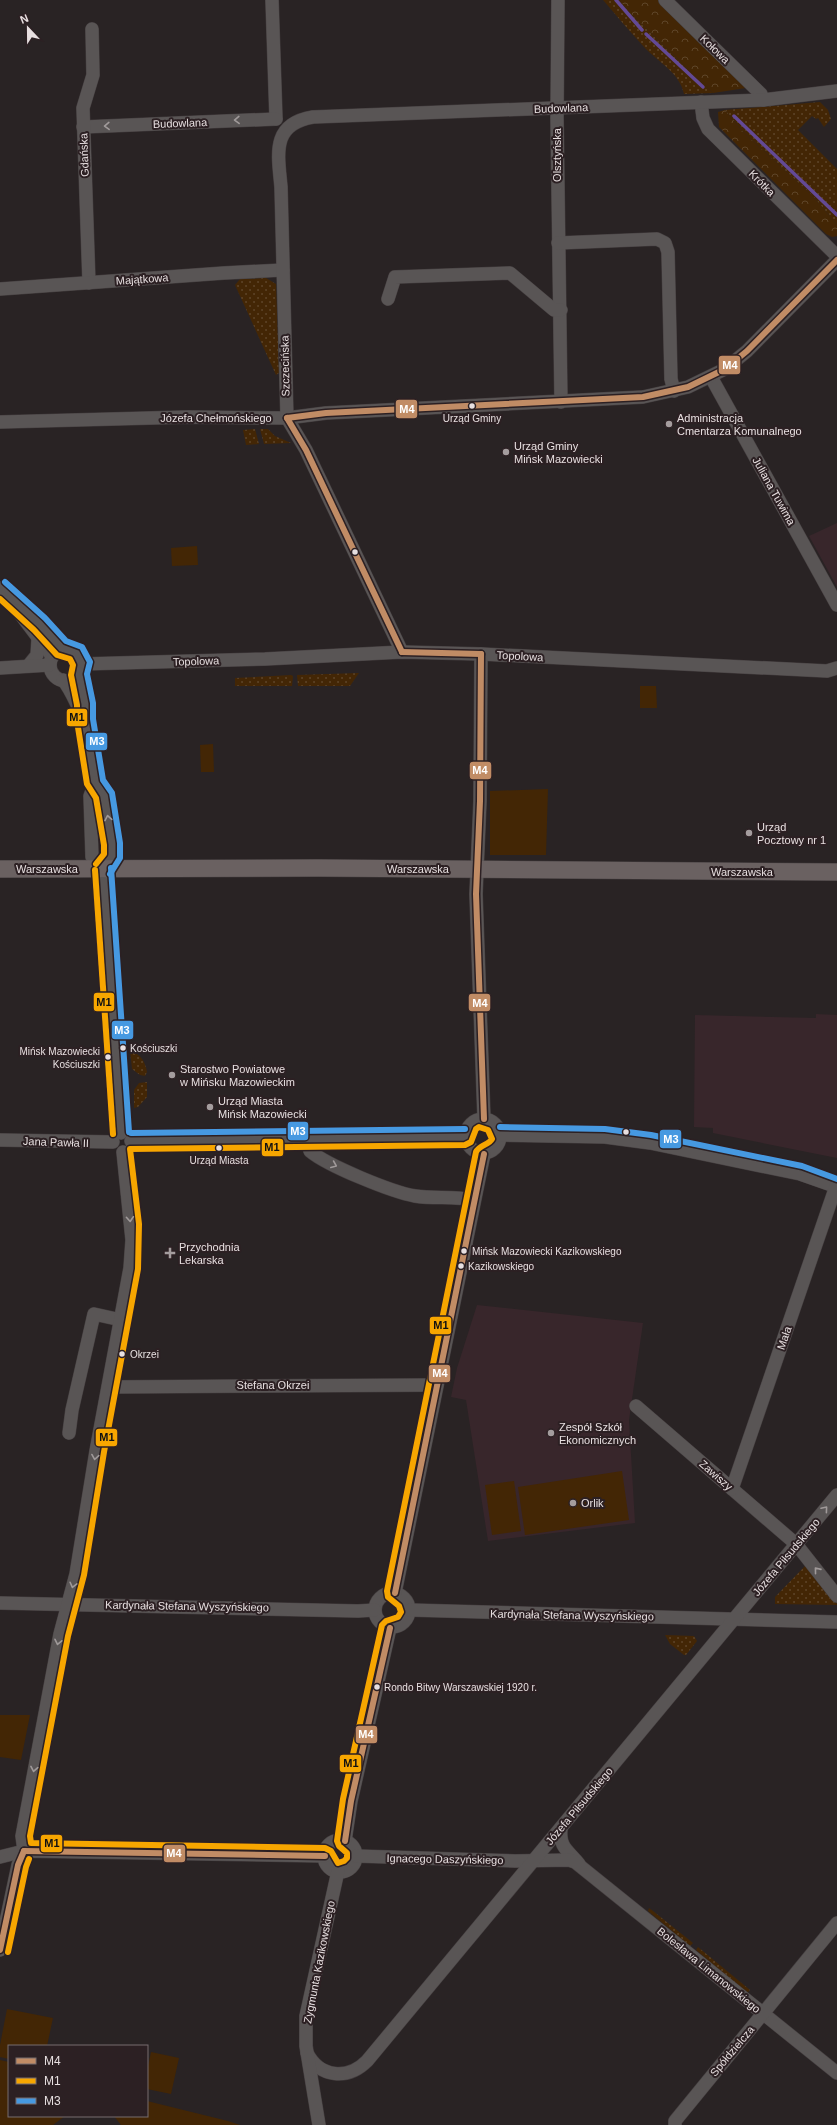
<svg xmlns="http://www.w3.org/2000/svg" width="837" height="2125" viewBox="0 0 837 2125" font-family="Arial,sans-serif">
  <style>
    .built { fill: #38262b }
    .grass { fill: url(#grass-dots) }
    .forest { fill: url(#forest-crowns) }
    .park { fill: #432605 }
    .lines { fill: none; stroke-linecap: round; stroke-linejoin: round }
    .stream { stroke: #634995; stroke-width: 3.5 }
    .minor-casing { stroke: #453f40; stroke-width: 14 }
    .major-casing { stroke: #453f40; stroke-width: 18 }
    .minor { stroke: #595555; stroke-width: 13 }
    .major { stroke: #6a6161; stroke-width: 17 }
    .bus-1-casing { stroke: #2c2023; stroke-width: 9 }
    .bus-2-casing { stroke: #2c2023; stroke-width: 9 }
    .bus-3-casing { stroke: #2c2023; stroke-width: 9 }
    .bus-1 { stroke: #c18c65; stroke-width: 6 }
    .bus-2 { stroke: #f7a600; stroke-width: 6 }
    .bus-3 { stroke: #4699e1; stroke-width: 6 }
    .oneway { stroke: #a09a9a }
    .bus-dot { fill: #e7dfe0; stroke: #2c2023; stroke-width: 1.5 }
    .poi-dot { fill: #a49d9e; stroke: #2c2023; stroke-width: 1.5 }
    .labels { text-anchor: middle; stroke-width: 4; stroke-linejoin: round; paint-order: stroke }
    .bus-label { font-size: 10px; fill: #e7dfe0; stroke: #2c2023; text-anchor: start }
    .street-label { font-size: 11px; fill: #e7dfe0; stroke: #2c2023 }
    .poi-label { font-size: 11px; fill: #e7dfe0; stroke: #2c2023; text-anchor: start }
    .line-badge { stroke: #2c2023; stroke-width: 1.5 }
    .badge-label { font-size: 11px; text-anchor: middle; font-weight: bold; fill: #fff }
    .pale-badge-label { font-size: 11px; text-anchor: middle; font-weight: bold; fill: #111 }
  </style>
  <defs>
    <pattern id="grass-dots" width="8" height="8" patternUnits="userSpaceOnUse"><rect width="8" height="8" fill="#432605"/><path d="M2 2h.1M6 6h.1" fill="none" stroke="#5e4529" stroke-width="1.8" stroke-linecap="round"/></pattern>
    <pattern id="forest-crowns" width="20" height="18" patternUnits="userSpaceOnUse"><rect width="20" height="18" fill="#432605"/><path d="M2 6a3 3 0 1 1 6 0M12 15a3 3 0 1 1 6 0" fill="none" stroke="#5e4529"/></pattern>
  </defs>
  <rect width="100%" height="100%" fill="#292324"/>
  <g class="built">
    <polygon points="837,523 837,587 809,536"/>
    <polygon points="816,1014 837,1015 837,1158 713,1133 713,1128 694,1127 695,1015 816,1018"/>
    <polygon points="477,1305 643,1323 629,1420 635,1523 488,1541 466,1400 451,1397 457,1368"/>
  </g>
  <g class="grass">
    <path d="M603,0H619L629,12L713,93L684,94C680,73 658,62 644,47C630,32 617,16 603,0Z"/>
    <polygon points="820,102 828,110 831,119 824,127 818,118 816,119 812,116 798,130 837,169 837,225 813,196 744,133 725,110"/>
    <polygon points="266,278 276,284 279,373 276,375 235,285 240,279"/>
    <polygon points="255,429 259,444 246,445 243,430"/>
    <polygon points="260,429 268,429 275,436 291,443 264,444"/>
    <polygon points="359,673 350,686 298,686 297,675"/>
    <polygon points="291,675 293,676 292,686 235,686 235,678"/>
    <polygon points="98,795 104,839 98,839 96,796"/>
    <path d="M130,1050C141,1055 145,1061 147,1072L145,1076L140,1075L132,1069Z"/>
    <polygon points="147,1082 147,1097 138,1107 134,1108 134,1090 139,1083"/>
    <polygon points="806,1565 837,1604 837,1605 775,1604 775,1597"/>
    <polygon points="665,1635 694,1636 697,1641 686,1655 684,1655 670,1644"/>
    <polygon points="649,1908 653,1911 693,1943 690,1946 648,1911"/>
    <polygon points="698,1947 750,1990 747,1993 696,1950"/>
  </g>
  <g class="forest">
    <polygon points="619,0 659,0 746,88 713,93 629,12"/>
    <polygon points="725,110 744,133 813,196 837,225 837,236 832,237 826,234 719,127 718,112"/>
  </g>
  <g class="park">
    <polygon points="197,546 198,565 172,566 171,548"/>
    <polygon points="640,686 656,686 657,708 640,708"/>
    <polygon points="213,744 214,772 201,772 200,745"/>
    <polygon points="548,789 546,855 490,855 490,791"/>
    <polygon points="622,1471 629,1520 525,1535 518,1487"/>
    <polygon points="514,1481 521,1531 492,1535 485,1485"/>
    <polygon points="0,1715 30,1715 21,1760 0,1757"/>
    <polygon points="7,2009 53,2018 47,2046 9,2046 9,2059 0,2057 0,2045"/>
    <polygon points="151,2052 179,2058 171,2094 147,2089 147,2071"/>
    <polygon points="0,2060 9,2062 9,2116 65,2116 53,2125 0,2125"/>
    <polygon points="147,2101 228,2121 240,2125 121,2125 114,2116 147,2116"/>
  </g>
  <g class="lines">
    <g class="stream">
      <polyline points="616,0 642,30"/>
      <polyline points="646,34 703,87"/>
      <polyline points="734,116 837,215"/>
    </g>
    <g class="minor-casing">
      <g id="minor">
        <polyline points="272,0 276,119"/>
        <polyline points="558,0 557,118 561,402"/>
        <polyline points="665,0 761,94 763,100"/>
        <polyline points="701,102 703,118 708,129 837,256"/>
        <polyline points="83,127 276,119"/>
        <polyline points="558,243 657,239 665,243 668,252 671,379 674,391"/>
        <polyline points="89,283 83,108 93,75 92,29"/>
        <polyline points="0,289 224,273 283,270"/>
        <polyline points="388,299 395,277 510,273 554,310 561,310"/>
        <polyline points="711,377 837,605"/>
        <polyline points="0,422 188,417 287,418 326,413 643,397 688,387 725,369 747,351 837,260"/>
        <polyline points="0,588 40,624 62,649"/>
        <polyline points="18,611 52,656"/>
        <circle cx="66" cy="665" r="16"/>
        <path d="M402,652L306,450L287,418L281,187C278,154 271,124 313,117L763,100L837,91"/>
        <polyline points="481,654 480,801 476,894 484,1119"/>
        <polyline points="82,664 265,659 402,652 481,654 827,671 837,668"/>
        <polyline points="28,666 37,655 38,639"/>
        <polyline points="0,668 50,665"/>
        <polyline points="79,674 85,704 85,720 95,783 104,795 112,844 112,856 103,869"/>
        <path d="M63,680C73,692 77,707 85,720"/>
        <polyline points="95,783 90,796 92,857 103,869"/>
        <polyline points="103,869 121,1133"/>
        <circle cx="483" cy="1136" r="17"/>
        <polyline points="500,1135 605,1137 650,1143 800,1174 837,1187"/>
        <polyline points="0,1140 113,1142"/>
        <path d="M307,1140L310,1151C328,1166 392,1192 415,1196C434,1199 454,1196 473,1200"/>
        <polyline points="131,1141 465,1137"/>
        <polyline points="109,1387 437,1385"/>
        <polyline points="636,1406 796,1544 837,1596"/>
        <polyline points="69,1433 72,1410 94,1314 121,1320"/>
        <polyline points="732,1489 836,1186"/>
        <circle cx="392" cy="1610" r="17"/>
        <polyline points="395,1593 484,1154"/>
        <polyline points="0,1603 358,1611 375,1610"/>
        <polyline points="410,1610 837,1622"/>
        <path d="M561,1828C559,1848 568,1850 579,1864"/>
        <circle cx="340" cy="1856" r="16"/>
        <polyline points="345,1841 351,1801 390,1628"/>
        <polyline points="356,1856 515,1861 569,1860 575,1862 837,2073"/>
        <polyline points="0,1857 24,1851 325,1856"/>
        <polyline points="0,1950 18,1865 24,1851 22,1836 60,1634 76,1574 96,1451 130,1268 132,1240 123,1152"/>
        <path d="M307,2053C320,2078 348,2080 367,2061L837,1495"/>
        <polyline points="319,2125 306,2046 306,2016 338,1871"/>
        <polyline points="675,2125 675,2121 837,1923"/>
      </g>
    </g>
    <g class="major-casing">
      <polyline id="major" points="0,869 318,868 837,872"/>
    </g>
    <use href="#minor" class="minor"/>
    <use href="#major" class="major"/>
    <g class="bus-1-casing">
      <g id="bus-1">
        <polyline points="287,418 326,413 643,397 688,387 725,369 747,351 837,260"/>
        <polyline points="287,418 306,450 402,652"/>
        <polyline points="402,652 481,654"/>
        <polyline points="481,654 480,801 476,894 484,1119"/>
        <polyline points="395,1593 484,1154"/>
        <polyline points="345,1841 351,1801 390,1628"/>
        <polyline points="24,1851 325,1856"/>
        <polyline points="0,1950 18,1865 24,1851"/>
      </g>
    </g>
    <g class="bus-2-casing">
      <g id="bus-2">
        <polyline points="0,599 34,630 57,655 70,659 73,665 71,675 77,705 77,721 87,784 96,798 104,845 104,854 96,864"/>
        <polyline points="95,870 113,1134"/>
        <path d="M479,1127L488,1130L492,1139C489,1145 479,1145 476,1152L387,1591L388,1597L399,1606L401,1612L398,1617L386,1621L382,1625L343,1799L337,1841L339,1846L347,1853V1858L344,1861L338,1863L331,1851L325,1848L31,1843L30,1836L68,1636L84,1575L104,1452L138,1269L139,1224L130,1149L465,1145L471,1142L476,1129Z"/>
        <polyline points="8,1952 26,1867 29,1859"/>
      </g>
    </g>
    <g class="bus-3-casing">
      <g id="bus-3">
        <polyline points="5,582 45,618 66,641 82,647 90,662 87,674 93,703 93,719 103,780 112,793 120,843 120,858 110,874"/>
        <polyline points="111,868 129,1132"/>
        <polyline points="500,1127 605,1129 651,1135 802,1166 837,1179"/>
        <polyline points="131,1133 465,1129"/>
      </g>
    </g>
    <use href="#bus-1" class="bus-1"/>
    <use href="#bus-2" class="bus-2"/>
    <use href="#bus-3" class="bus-3"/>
  </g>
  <defs><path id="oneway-chevron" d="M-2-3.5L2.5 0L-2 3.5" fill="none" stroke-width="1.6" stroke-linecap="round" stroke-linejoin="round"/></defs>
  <g class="oneway">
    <use href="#oneway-chevron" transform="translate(237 120) rotate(178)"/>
    <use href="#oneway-chevron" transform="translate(107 126) rotate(178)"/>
    <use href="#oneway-chevron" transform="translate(108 818) rotate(-100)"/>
    <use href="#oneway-chevron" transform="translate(334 1165) rotate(23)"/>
    <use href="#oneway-chevron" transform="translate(130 1219) rotate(86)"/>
    <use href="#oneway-chevron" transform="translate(95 1457) rotate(99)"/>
    <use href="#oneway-chevron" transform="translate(825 1509) rotate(-50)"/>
    <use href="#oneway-chevron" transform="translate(817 1570) rotate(-129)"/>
    <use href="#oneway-chevron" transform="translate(73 1585) rotate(104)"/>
    <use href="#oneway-chevron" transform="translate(58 1642) rotate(102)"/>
    <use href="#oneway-chevron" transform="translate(34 1769) rotate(100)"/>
  </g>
  <g class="bus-dot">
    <circle cx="472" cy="406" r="3.5"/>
    <circle cx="355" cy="552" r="3.5"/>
    <circle cx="123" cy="1048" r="3.5"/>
    <circle cx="108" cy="1057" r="3.5"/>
    <circle cx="626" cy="1132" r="3.5"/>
    <circle cx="219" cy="1148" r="3.5"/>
    <circle cx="464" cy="1251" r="3.5"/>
    <circle cx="461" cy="1266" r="3.5"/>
    <circle cx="122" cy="1354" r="3.5"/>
    <circle cx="377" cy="1687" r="3.5"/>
  </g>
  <g class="poi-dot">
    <circle cx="669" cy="424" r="4"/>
    <circle cx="506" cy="452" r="4"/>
    <circle cx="749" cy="833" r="4"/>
    <circle cx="172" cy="1075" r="4"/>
    <circle cx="210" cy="1107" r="4"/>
    <path d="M168 1247h4v4h4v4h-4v4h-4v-4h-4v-4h4z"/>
    <circle cx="551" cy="1433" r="4"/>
    <circle cx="573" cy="1503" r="4"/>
  </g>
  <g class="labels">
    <g class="bus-label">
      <text x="472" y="422" text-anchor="middle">Urząd Gminy</text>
      <text x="130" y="1052">Kościuszki</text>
      <text x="100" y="1055" text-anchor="end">Mińsk Mazowiecki<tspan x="100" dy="13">Kościuszki</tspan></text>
      <text x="219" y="1164" text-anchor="middle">Urząd Miasta</text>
      <text x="472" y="1255">Mińsk Mazowiecki Kazikowskiego</text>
      <text x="468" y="1270">Kazikowskiego</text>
      <text x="130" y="1358">Okrzei</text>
      <text x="384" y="1691">Rondo Bitwy Warszawskiej 1920 r.</text>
    </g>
    <g class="street-label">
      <text transform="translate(715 49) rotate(44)" y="4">Kołowa</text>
      <text transform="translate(561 108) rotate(-2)" y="4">Budowlana</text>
      <text transform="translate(180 123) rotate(-2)" y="4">Budowlana</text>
      <text transform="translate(84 155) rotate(-92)" y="4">Gdańska</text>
      <text transform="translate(557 155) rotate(-90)" y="4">Olsztyńska</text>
      <text transform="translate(762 183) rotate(45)" y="4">Krótka</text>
      <text transform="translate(142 279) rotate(-4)" y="4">Majątkowa</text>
      <text transform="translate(285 366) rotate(-91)" y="4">Szczecińska</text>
      <text x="216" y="422">Józefa Chełmońskiego</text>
      <text transform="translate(774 491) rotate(61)" y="4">Juliana Tuwima</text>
      <text transform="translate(520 656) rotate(3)" y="4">Topolowa</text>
      <text transform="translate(196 661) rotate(-2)" y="4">Topolowa</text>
      <text x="47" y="873">Warszawska</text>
      <text x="418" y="873">Warszawska</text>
      <text x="742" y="876">Warszawska</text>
      <text transform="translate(56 1142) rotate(2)" y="4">Jana Pawła II</text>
      <text transform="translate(784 1338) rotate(-71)" y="4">Mała</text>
      <text x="273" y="1389">Stefana Okrzei</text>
      <text transform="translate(716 1475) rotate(41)" y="4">Zawiszy</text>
      <text transform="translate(786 1557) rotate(-50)" y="4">Józefa Piłsudskiego</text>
      <text transform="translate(187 1606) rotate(1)" y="4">Kardynała Stefana Wyszyńskiego</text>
      <text transform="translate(572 1615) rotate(1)" y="4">Kardynała Stefana Wyszyńskiego</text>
      <text transform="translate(579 1806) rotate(-50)" y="4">Józefa Piłsudskiego</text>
      <text transform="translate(445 1859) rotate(1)" y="4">Ignacego Daszyńskiego</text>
      <text transform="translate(319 1962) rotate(-79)" y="4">Zygmunta Kazikowskiego</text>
      <text transform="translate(709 1970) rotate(39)" y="4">Bolesława Limanowskiego</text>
      <text transform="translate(732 2051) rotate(-50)" y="4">Spółdzielcza</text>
    </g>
    <g class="poi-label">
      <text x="677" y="422">Administracja<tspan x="677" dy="13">Cmentarza Komunalnego</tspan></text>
      <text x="514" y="450">Urząd Gminy<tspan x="514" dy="13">Mińsk Mazowiecki</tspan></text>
      <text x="757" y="831">Urząd<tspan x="757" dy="13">Pocztowy nr 1</tspan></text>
      <text x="180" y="1073">Starostwo Powiatowe<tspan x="180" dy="13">w Mińsku Mazowieckim</tspan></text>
      <text x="218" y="1105">Urząd Miasta<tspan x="218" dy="13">Mińsk Mazowiecki</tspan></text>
      <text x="179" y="1251">Przychodnia<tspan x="179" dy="13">Lekarska</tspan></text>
      <text x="559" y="1431">Zespół Szkół<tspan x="559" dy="13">Ekonomicznych</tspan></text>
      <text x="581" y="1507">Orlik</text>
    </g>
  </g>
  <g class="line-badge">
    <rect x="718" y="355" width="23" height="20" rx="4" fill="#c18c65"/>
    <rect x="395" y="399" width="23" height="20" rx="4" fill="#c18c65"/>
    <rect x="66" y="708" width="22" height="19" rx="4" fill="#f7a600"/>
    <rect x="85" y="732" width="23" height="19" rx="4" fill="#4699e1"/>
    <rect x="469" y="761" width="23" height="19" rx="4" fill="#c18c65"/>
    <rect x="93" y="992" width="22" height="20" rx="4" fill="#f7a600"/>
    <rect x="468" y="993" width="23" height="19" rx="4" fill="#c18c65"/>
    <rect x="111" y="1020" width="23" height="20" rx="4" fill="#4699e1"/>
    <rect x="287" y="1121" width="22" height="20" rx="4" fill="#4699e1"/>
    <rect x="659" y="1129" width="23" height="20" rx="4" fill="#4699e1"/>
    <rect x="261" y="1138" width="23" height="19" rx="4" fill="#f7a600"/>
    <rect x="429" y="1316" width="23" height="19" rx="4" fill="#f7a600"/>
    <rect x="428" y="1364" width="23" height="19" rx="4" fill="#c18c65"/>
    <rect x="95" y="1428" width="23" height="19" rx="4" fill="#f7a600"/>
    <rect x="355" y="1725" width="23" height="19" rx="4" fill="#c18c65"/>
    <rect x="339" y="1754" width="23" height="19" rx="4" fill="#f7a600"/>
    <rect x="40" y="1834" width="23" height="19" rx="4" fill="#f7a600"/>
    <rect x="163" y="1844" width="23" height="19" rx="4" fill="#c18c65"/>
  </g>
  <g class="badge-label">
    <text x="730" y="369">M4</text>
    <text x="407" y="413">M4</text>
    <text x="97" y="745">M3</text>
    <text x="480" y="774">M4</text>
    <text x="480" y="1007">M4</text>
    <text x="122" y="1034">M3</text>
    <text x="298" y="1135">M3</text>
    <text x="671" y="1143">M3</text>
    <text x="440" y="1377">M4</text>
    <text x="366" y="1738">M4</text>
    <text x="174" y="1857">M4</text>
  </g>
  <g class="pale-badge-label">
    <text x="77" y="721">M1</text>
    <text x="104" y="1006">M1</text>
    <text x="272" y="1151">M1</text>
    <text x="441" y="1329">M1</text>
    <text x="107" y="1441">M1</text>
    <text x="351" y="1767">M1</text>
    <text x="52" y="1847">M1</text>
  </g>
  <rect x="8" y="2045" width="140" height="72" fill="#2c2023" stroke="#776c6f"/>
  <rect x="16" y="2058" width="20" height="6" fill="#c18c65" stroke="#776c6f"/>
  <text x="44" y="2065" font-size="12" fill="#e7dfe0">M4</text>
  <rect x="16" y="2078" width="20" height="6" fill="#f7a600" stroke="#776c6f"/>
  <text x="44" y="2085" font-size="12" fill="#e7dfe0">M1</text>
  <rect x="16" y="2098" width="20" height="6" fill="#4699e1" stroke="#776c6f"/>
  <text x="44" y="2105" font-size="12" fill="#e7dfe0">M3</text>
  <g transform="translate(28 28) rotate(338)" stroke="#2c2023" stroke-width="3" paint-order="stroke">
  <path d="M0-3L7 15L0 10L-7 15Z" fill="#e7dfe0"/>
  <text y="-6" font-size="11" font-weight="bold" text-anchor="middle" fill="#e7dfe0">N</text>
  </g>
</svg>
